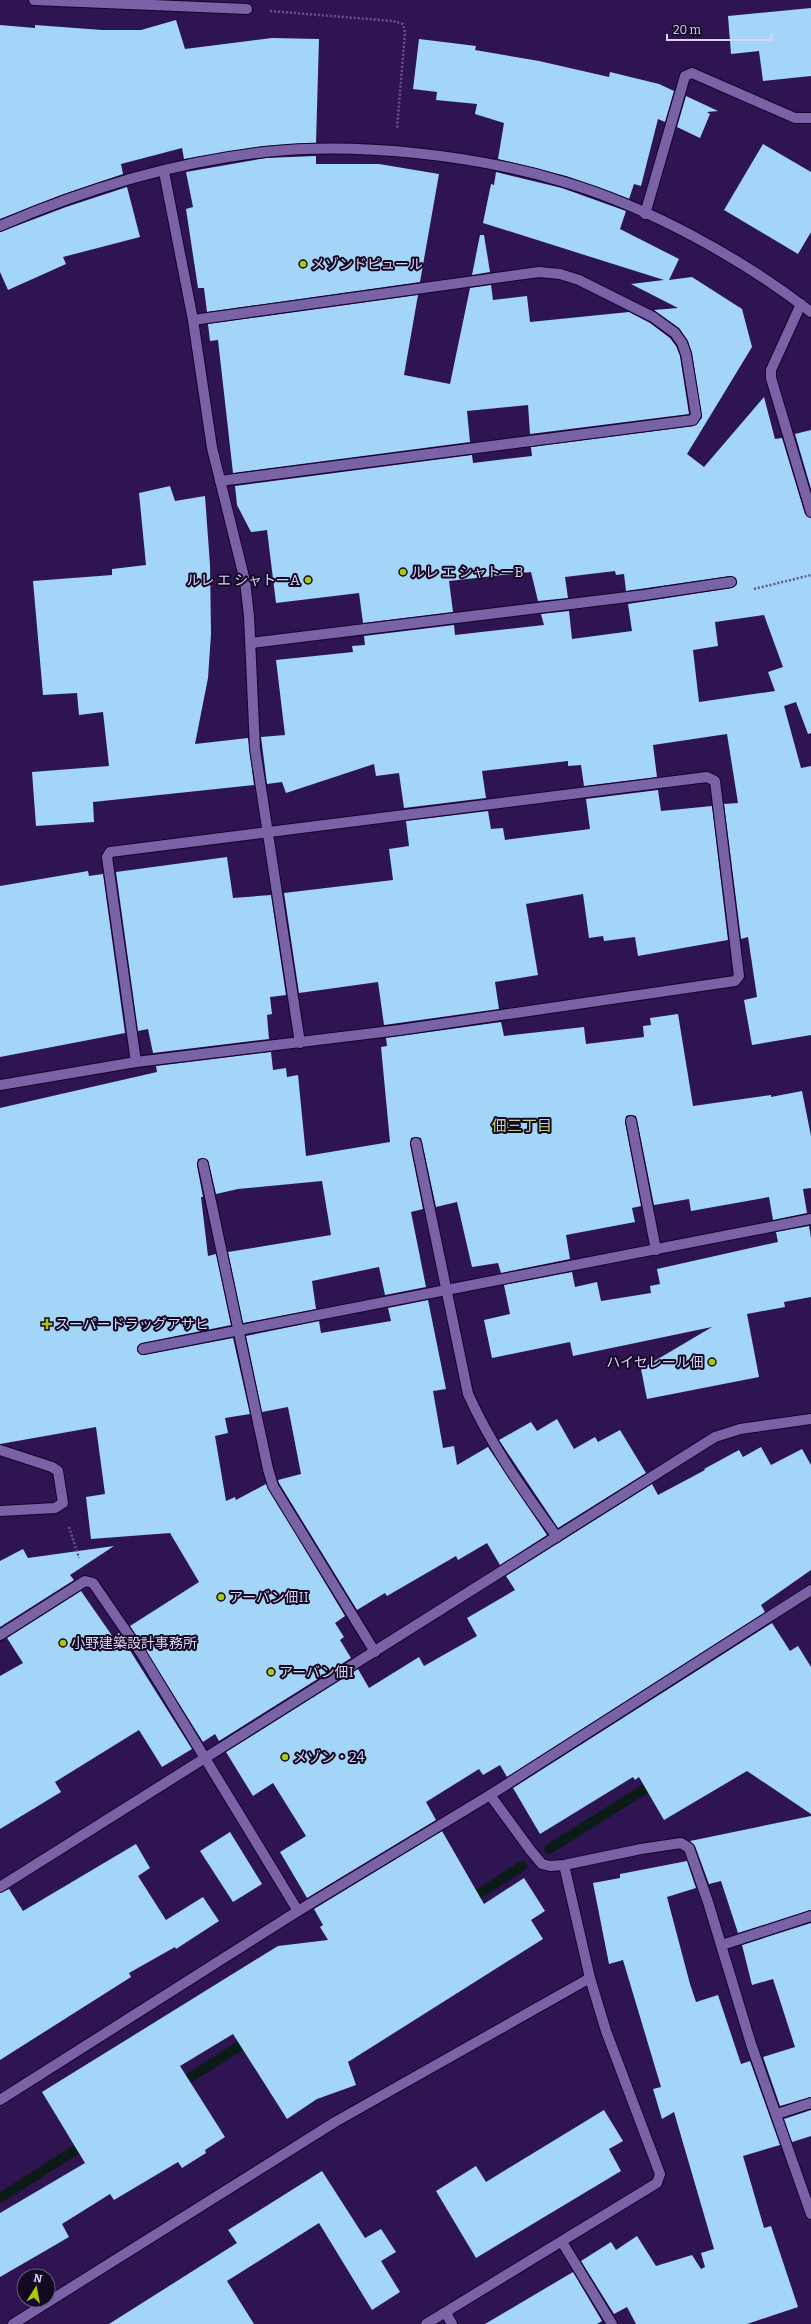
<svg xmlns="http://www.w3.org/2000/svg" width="811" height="2324" viewBox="0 0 811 2324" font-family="Bitter,'Noto Sans JP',serif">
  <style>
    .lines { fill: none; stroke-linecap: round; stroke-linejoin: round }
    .stream { stroke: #0b1c18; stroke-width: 10 }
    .building { fill: #a2d5f8; fill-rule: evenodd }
    .minor-casing { stroke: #16022e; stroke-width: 12 }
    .path { stroke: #69538a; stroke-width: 2.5; stroke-dasharray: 2 2; stroke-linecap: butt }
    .minor { stroke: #7962a6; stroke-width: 10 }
    .poi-dot { fill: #adc60d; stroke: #130923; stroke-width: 1.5 }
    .labels { text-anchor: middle; stroke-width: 4; stroke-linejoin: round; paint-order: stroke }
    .poi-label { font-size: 14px; fill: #ddd2f9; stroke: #130923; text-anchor: start }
    .neighbourhood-label { font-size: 15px; fill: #c4d488; stroke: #130923 }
  </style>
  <rect width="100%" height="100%" fill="#2f1452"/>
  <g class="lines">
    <g class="stream">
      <polyline points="549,1849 656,1782"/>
      <polyline points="468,1901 522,1866"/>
      <polyline points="177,2086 252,2038"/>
      <polyline points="0,2198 88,2142"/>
    </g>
  </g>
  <g class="building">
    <polygon points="811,8 811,76 763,81 759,51 731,54 728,16"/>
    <polygon points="176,20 185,49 272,38 319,39 316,143 264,146 184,159 182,148 121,164 123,174 61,195 0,219 0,25 35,28 35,25 102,30 141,30"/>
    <polygon points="419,39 476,46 475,50 539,61 609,77 610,72 659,84 674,91 665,122 658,119 641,186 634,184 629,199 566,176 498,159 504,123 475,114 477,104 436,100 437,92 413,89"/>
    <polygon points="686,96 718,111 707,112 710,114 700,138 677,127"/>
    <polygon points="763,144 811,172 811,232 798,254 724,210"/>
    <polygon points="316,156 316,164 379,164 439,174 420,282 207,312 204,288 198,288 186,209 193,207 186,172 266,158"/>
    <path d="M496,172L562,188L626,211L620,229L679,259L669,280L692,277L742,309L752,347L687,454L704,467L764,397L775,439L782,438L805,514L811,518V733L808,734L796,702L784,706L801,768L811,766V1035L752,1045L744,1000L757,997L748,937L741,939L724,804L738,803L727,734L653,745L657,777L584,786L581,765L568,766V761L482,771L486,798L404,808L399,773L376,776L374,764L286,793L282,782L267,784L261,737L285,735L276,660L353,652L352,646L365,645L364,636L454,625L455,635L544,625L541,614L569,611L572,639L632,631L628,604L732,588L737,584L736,578L730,576L626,591L624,574L616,575L615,571L565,577L568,598L538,601L531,572L502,575L449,581L453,612L363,623L359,593L276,603L267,530L251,532L237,505L235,486L472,455L473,463L532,456L531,447L694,426L702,418L692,353L688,341L679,328L654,310L678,308L631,284L664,280L483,223L491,184L494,185ZM764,615L783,667L768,672L775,691L699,702L693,650L718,646L715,622Z"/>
    <polygon points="127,187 140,237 63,257 66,264 8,290 0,272 0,232 66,207"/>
    <polygon points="480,235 484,235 490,272 472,275"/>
    <polygon points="491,285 493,300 527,296 530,322 629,312 650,323 670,338 676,346 680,356 689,414 530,434 528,405 467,411 470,442 233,473 218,340 210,341 208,324 418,295 404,375 450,384 470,288"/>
    <polygon points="811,430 811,489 795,434"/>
    <polygon points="170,486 175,501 205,496 210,565 211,634 208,678 195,744 248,738 254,785 93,802 94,822 36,826 32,772 109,766 103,712 79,715 77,693 43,695 33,581 112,575 112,569 146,565 139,493"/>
    <polygon points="658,790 661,811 712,806 728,940 638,956 635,937 604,941 603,936 589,938 583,894 526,904 538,975 495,982 499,1009 384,1025 378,982 299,993 284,893 393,880 389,849 409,846 406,821 488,811 491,829 503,828 505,840 590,829 586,799"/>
    <polygon points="227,857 233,898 271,895 286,995 270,997 272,1014 267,1015 269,1039 153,1053 148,1029 138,1031 116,872"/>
    <polygon points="88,871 89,876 103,874 125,1033 0,1057 0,886"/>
    <polygon points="678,1014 693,1106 771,1095 771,1097 802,1091 811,1136 811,1188 803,1189 807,1213 773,1220 769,1197 691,1211 689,1199 654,1205 637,1120 636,1116 630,1115 626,1116 625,1122 641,1206 632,1208 635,1222 566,1235 570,1259 501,1273 498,1263 472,1267 457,1202 436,1207 422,1142 421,1138 415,1137 411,1138 410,1144 423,1209 411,1212 426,1287 385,1295 379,1267 312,1281 316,1309 243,1323 228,1252 331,1235 322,1181 238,1189 216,1194 208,1160 202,1158 198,1159 197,1165 203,1197 201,1197 208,1256 216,1254 231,1325 142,1343 137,1347 137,1351 141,1355 144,1355 233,1338 250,1414 225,1418 228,1433 215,1436 226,1501 235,1497 236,1500 266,1484 345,1616 335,1623 344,1637 340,1640 351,1658 219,1741 215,1734 203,1742 130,1626 199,1582 170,1533 91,1539 86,1497 105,1494 96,1427 0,1444 0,1108 157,1072 156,1066 271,1052 273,1070 286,1068 287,1077 298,1075 306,1156 390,1142 381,1047 387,1046 386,1038 501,1022 504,1036 584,1027 586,1044 644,1037 643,1026 651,1025 650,1018"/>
    <polygon points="809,1226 811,1238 811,1297 784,1302 785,1307 747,1314 759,1377 647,1399 641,1369 712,1327 573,1356 570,1342 492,1358 484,1320 510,1314 504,1285 572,1272 575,1287 597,1282 601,1301 651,1293 650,1286 660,1284 657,1269 778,1242 776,1232"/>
    <polygon points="428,1300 446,1389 433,1391 443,1448 454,1446 457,1465 488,1447 547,1535 500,1565 487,1543 458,1560 456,1556 387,1596 385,1593 357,1610 279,1483 278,1480 301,1474 288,1407 262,1412 246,1336 319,1321 321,1333 391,1321 388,1308"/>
    <polygon points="557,1419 574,1449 595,1437 598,1442 620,1430 646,1473 558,1528 499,1440 531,1422 537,1431"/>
    <polygon points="761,1447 771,1465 802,1449 811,1465 811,1570 761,1605 765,1612 507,1777 500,1765 483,1775 479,1769 426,1802 436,1820 307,1898 280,1852 306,1836 273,1783 253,1796 226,1752 358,1669 369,1688 419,1657 424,1666 477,1636 467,1618 515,1590 506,1576 652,1484 658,1495 705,1470 704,1469 739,1450 743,1457"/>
    <polygon points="114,1546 70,1575 74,1580 0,1627 0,1561 23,1549 28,1558"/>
    <polygon points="81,1591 113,1637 119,1633 192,1749 162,1767 139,1730 55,1782 61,1792 0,1829 0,1676 23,1663 7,1638"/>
    <polygon points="772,1623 790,1651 798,1646 811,1667 811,1814 747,1771 664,1820 639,1777 635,1780 633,1777 540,1834 513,1788"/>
    <polygon points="811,1816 811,1910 738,1933 721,1881 709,1884 695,1846 690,1841"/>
    <polygon points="442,1831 484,1904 524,1878 545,1911 531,1920 543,1939 348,2062 356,2085 317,2099 287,2119 233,2034 180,2066 225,2137 205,2150 206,2153 182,2168 178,2162 114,2200 110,2194 62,2224 69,2237 0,2277 0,2213 85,2163 42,2092 278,1946 328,1940 320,1927 323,1925 314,1909"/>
    <polygon points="230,1832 262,1884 233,1902 200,1851"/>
    <polygon points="136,1844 150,1868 138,1876 166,1920 203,1897 219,1921 176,1949 175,1947 129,1973 131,1977 0,2060 0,1893 9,1889 23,1911"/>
    <polygon points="687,1861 696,1888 667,1897 690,1984 696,2002 718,1995 741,2064 750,2061 780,2145 743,2156 764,2228 771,2226 798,2307 747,2324 636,2324 627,2307 614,2314 581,2261 611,2242 616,2250 637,2236 656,2266 692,2255 701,2269 705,2267 701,2253 714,2249 674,2112 662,2119 653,2089 661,2087 623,1960 609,1964 593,1883 620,1878 620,1874"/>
    <polygon points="811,1923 811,2097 780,2106 763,2057 795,2047 773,1979 752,1985 742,1945"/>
    <polygon points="604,2110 623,2141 609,2149 621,2171 476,2258 436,2191 476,2166 486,2182"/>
    <polygon points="811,2110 811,2136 792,2142 784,2119"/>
    <polygon points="322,2171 365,2238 381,2229 396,2252 381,2261 400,2292 372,2310 319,2223 227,2281 254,2324 109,2324 237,2243 228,2230"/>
    <polygon points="573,2272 602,2321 597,2324 485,2324"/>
  </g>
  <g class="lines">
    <g class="minor-casing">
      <g id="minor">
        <polyline points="34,0 247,9"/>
        <polyline points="164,172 193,320 212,448 245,581 249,616 255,749 300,1043"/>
        <polyline points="645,214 685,76 692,73 795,118 811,118"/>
        <path d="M0,226C83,190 175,162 265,152C357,142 476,155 564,182C649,207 741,258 811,312"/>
        <polyline points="801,304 771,370 771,378 811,512"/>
        <polyline points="193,320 539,272 560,274 579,280 653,317 675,333 682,343 686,354 696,415 693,420 220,481"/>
        <polyline points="251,643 644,595 731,582"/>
        <polyline points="0,1085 136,1062 399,1030 735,981 739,976 715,781 707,777 110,852 107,857 136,1062"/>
        <polyline points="631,1121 656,1250"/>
        <path d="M416,1143L468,1394C491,1445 524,1492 557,1537"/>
        <polyline points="203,1164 268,1469 273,1486 375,1652"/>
        <polyline points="143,1349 811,1219"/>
        <polyline points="0,1450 52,1467 58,1471 63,1503 55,1508 0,1511"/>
        <polyline points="0,1635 85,1581 93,1583 141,1653 298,1911"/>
        <polyline points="490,1795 531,1851 542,1864 550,1866 564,1865 641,1849 681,1843 689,1848 708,1902 751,2044 811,2214"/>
        <polyline points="0,1887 715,1437 740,1429 811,1419"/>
        <polyline points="722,1945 811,1916"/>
        <polyline points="0,2100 298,1911 490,1795 811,1590"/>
        <polyline points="777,2114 811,2103"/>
        <polyline points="562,2242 612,2324"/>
        <polyline points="446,2313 452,2324"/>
        <polyline points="13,2324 335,2122 590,1978"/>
        <polyline points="426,2324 657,2183 660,2174 606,2031 590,1978 564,1865"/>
      </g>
    </g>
    <g class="path">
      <polyline points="270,11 393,21 403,24 405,32 397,129"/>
      <polyline points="754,589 811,575"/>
      <polyline points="69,1527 79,1558"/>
    </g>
    <use href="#minor" class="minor"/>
  </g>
  <g class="poi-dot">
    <circle cx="303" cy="264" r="4"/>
    <circle cx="403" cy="572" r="4"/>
    <circle cx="308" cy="580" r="4"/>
    <path d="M45 1318h4v4h4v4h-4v4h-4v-4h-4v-4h4z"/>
    <circle cx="712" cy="1362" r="4"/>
    <circle cx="221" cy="1597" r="4"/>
    <circle cx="63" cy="1643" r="4"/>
    <circle cx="271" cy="1672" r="4"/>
    <circle cx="285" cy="1757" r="4"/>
  </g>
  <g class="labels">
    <g class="poi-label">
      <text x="311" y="269">メゾンドピュール</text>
      <text x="411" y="577">ルレ エ シャトーB</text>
      <text x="300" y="585" text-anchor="end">ルレ エ シャトーA</text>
      <text x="55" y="1329">スーパードラッグアサヒ</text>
      <text x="704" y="1367" text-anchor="end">ハイセレール佃</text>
      <text x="229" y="1602">アーバン佃II</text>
      <text x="71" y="1648">小野建築設計事務所</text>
      <text x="279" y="1677">アーバン佃I</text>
      <text x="293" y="1762">メゾン・24</text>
    </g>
    <g class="neighbourhood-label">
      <text x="522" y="1131">佃三丁目</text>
    </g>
  </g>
  <g transform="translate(36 2288) rotate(11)"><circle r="19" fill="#130923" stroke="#645979"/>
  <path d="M0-3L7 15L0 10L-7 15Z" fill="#adc60d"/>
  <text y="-6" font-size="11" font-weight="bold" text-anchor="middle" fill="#ddd2f9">N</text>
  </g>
  <path d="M667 34v6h104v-6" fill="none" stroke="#ddd2f9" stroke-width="2"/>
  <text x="673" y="34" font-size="12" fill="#ddd2f9" stroke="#130923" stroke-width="3" paint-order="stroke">20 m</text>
</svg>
